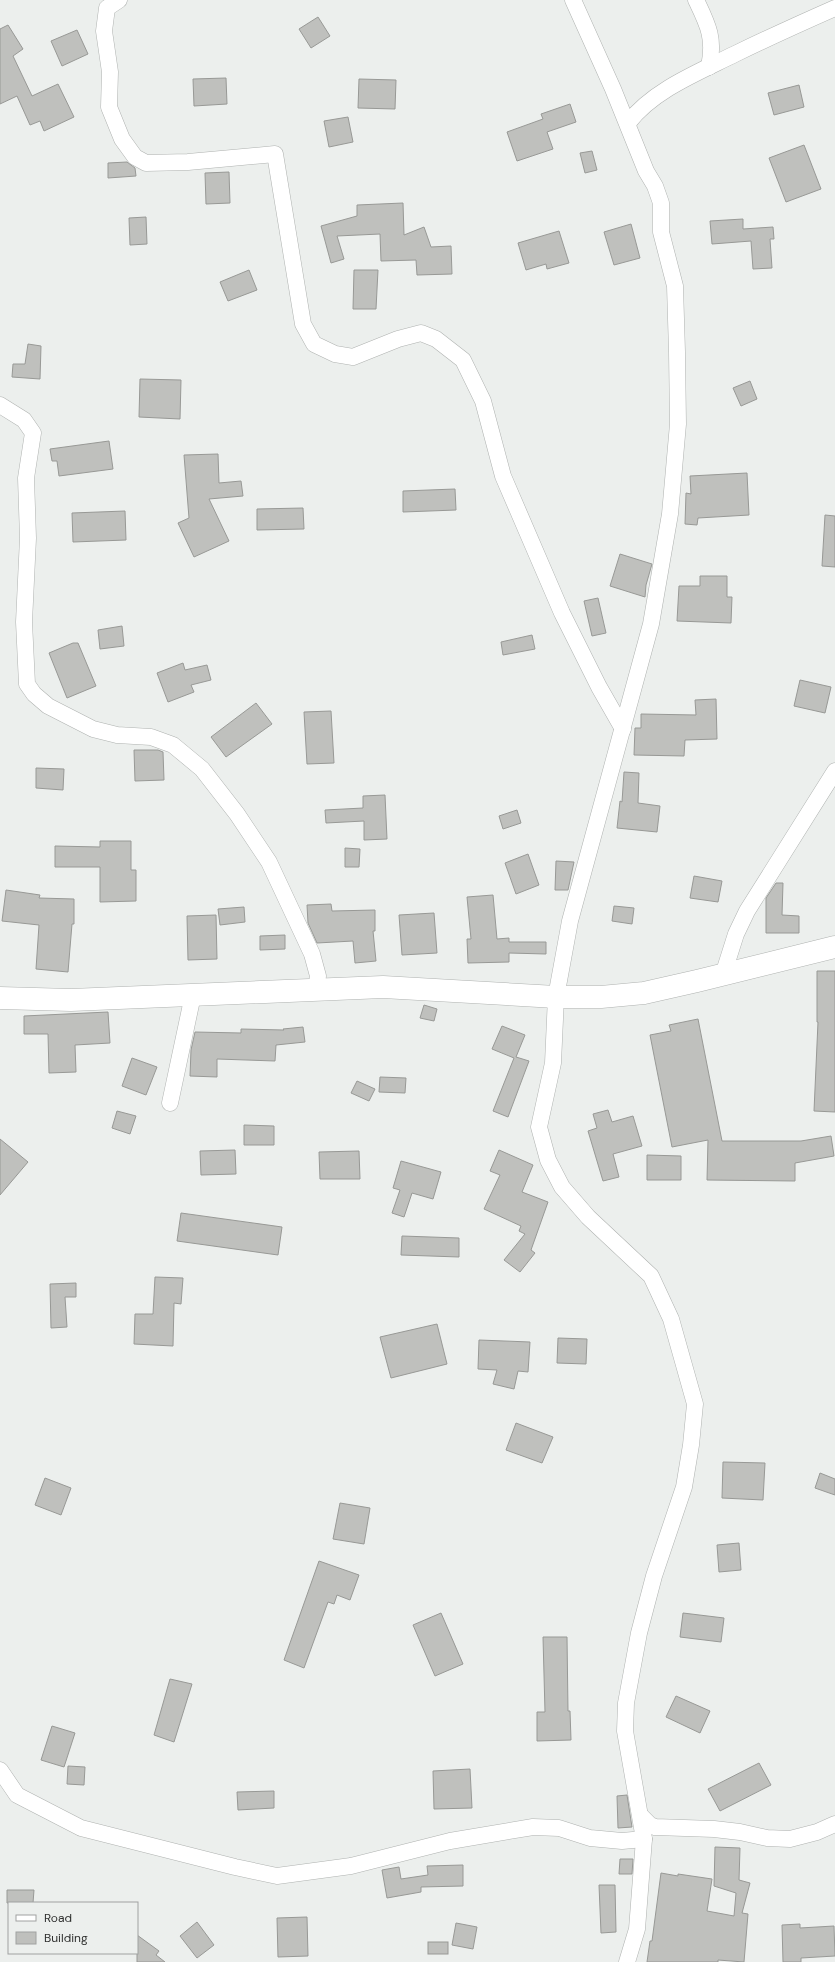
<svg xmlns="http://www.w3.org/2000/svg" width="835" height="1962" viewBox="0 0 835 1962" font-family="'DM Sans',sans-serif">
  <style>
    .building { fill: #bfc0bd; stroke: #989996 }
    .lines { fill: none; stroke-linecap: round; stroke-linejoin: round }
    .minor-casing { stroke: #afb2b0; stroke-width: 17 }
    .secondary-casing { stroke: #afb2b0; stroke-width: 23 }
    .minor { stroke: #fff; stroke-width: 16 }
    .secondary { stroke: #fff; stroke-width: 22 }
  </style>
  <rect width="100%" height="100%" fill="#ecefed"/>
  <g class="building">
    <polygon points="318,17 330,36 311,48 299,29"/>
    <polygon points="8,25 23,49 13,56 32,96 58,84 74,117 44,131 40,121 30,125 17,96 0,104 0,29"/>
    <polygon points="77,30 88,54 62,66 51,41"/>
    <polygon points="226,78 227,104 194,106 193,79"/>
    <polygon points="359,79 396,80 395,109 358,108"/>
    <polygon points="799,85 804,107 774,115 768,93"/>
    <polygon points="570,104 576,122 547,132 553,149 517,161 507,132 543,119 541,114"/>
    <polygon points="348,117 353,142 329,147 324,121"/>
    <polygon points="804,145 821,189 786,202 769,158"/>
    <polygon points="592,151 597,170 585,173 580,153"/>
    <polygon points="127,162 135,168 136,176 108,178 108,163"/>
    <polygon points="229,172 230,203 206,204 205,173"/>
    <polygon points="403,203 404,235 424,227 431,247 451,246 452,274 417,275 416,260 381,261 380,234 337,236 344,259 331,263 321,226 357,216 357,205"/>
    <polygon points="146,217 147,244 130,245 129,218"/>
    <polygon points="743,219 743,229 773,227 774,239 770,239 772,268 753,269 751,241 712,244 710,221"/>
    <polygon points="631,224 640,258 614,265 604,232"/>
    <polygon points="559,231 569,263 547,269 546,264 526,270 518,243"/>
    <polygon points="249,270 257,290 228,301 220,282"/>
    <polygon points="354,270 378,270 376,309 353,309"/>
    <polygon points="28,344 41,346 40,379 12,377 13,364 25,364"/>
    <polygon points="140,379 181,380 180,419 139,417"/>
    <polygon points="750,381 757,399 741,406 733,388"/>
    <polygon points="109,441 113,469 59,476 57,461 52,461 50,449"/>
    <polygon points="218,454 219,483 241,481 243,496 209,499 229,541 194,557 178,523 189,518 184,455"/>
    <polygon points="747,473 749,515 698,518 697,525 685,524 686,493 691,494 690,476"/>
    <polygon points="455,489 456,510 403,512 403,491"/>
    <polygon points="303,508 304,529 257,530 257,509"/>
    <polygon points="125,511 126,540 73,542 72,513"/>
    <polygon points="825,515 835,516 835,567 822,566"/>
    <polygon points="620,554 652,564 646,585 645,597 610,586"/>
    <polygon points="700,576 727,576 727,597 732,597 731,623 677,621 679,586 700,586"/>
    <polygon points="598,598 606,633 592,636 584,601"/>
    <polygon points="122,626 124,646 100,649 98,630"/>
    <polygon points="532,635 535,649 503,655 501,642"/>
    <polygon points="73,643 78,643 96,686 67,698 49,653"/>
    <polygon points="183,663 185,670 207,665 211,680 191,685 194,692 168,702 157,673"/>
    <polygon points="800,680 831,687 825,713 794,706"/>
    <polygon points="716,699 717,739 685,740 684,756 634,755 635,728 641,728 641,714 696,715 695,700"/>
    <polygon points="256,703 272,724 226,757 211,737"/>
    <polygon points="331,711 334,763 307,764 304,712"/>
    <polygon points="134,750 158,750 163,752 164,780 135,781"/>
    <polygon points="36,768 64,769 63,790 36,788"/>
    <polygon points="624,772 639,773 638,803 660,806 657,832 617,828 620,801 622,802"/>
    <polygon points="385,795 387,839 364,840 364,821 326,823 325,810 363,808 363,796"/>
    <polygon points="517,810 521,823 503,829 499,816"/>
    <polygon points="100,841 131,841 131,870 136,870 136,901 100,902 100,867 55,867 55,846 100,847"/>
    <polygon points="345,848 360,849 359,867 345,867"/>
    <polygon points="528,854 539,885 516,894 505,863"/>
    <polygon points="556,861 574,862 568,890 555,890"/>
    <polygon points="694,876 722,881 718,902 690,898"/>
    <polygon points="776,883 783,883 782,915 799,916 799,933 766,933 766,898"/>
    <polygon points="6,890 40,895 39,898 74,899 74,924 72,924 68,972 36,969 39,925 2,921"/>
    <polygon points="493,895 497,939 509,938 509,942 546,942 546,954 509,953 509,962 468,963 467,939 471,939 467,897"/>
    <polygon points="331,904 332,911 375,910 375,931 373,931 376,961 355,963 353,941 317,943 308,923 307,905"/>
    <polygon points="614,906 634,908 632,924 612,921"/>
    <polygon points="244,907 245,922 220,925 218,909"/>
    <polygon points="434,913 437,953 402,955 399,915"/>
    <polygon points="216,915 217,959 188,960 187,916"/>
    <polygon points="285,935 285,949 260,950 260,936"/>
    <polygon points="817,971 835,971 835,1112 814,1111 818,1022 817,1022"/>
    <polygon points="424,1005 437,1009 434,1021 420,1018"/>
    <polygon points="108,1012 110,1043 75,1045 76,1072 49,1073 48,1034 24,1034 24,1016"/>
    <polygon points="698,1019 722,1141 801,1141 831,1136 834,1156 795,1163 795,1181 707,1180 708,1140 672,1147 650,1035 671,1031 669,1025"/>
    <polygon points="502,1026 525,1035 516,1057 529,1061 508,1117 493,1111 514,1058 492,1049"/>
    <polygon points="303,1027 305,1042 276,1045 275,1061 217,1059 217,1077 190,1076 191,1050 195,1032 241,1033 241,1029 284,1030 283,1029"/>
    <polygon points="132,1058 157,1067 146,1095 122,1086"/>
    <polygon points="380,1077 406,1078 405,1093 379,1092"/>
    <polygon points="357,1081 375,1089 369,1101 351,1093"/>
    <polygon points="608,1110 612,1122 633,1116 642,1146 613,1154 619,1177 603,1181 588,1131 597,1128 593,1114"/>
    <polygon points="117,1111 136,1116 130,1134 112,1128"/>
    <polygon points="244,1125 274,1126 274,1145 244,1145"/>
    <polygon points="0,1139 28,1162 0,1195"/>
    <polygon points="235,1150 236,1174 201,1175 200,1151"/>
    <polygon points="499,1150 533,1165 522,1192 548,1202 531,1250 535,1253 520,1272 504,1260 525,1234 519,1231 521,1226 484,1209 500,1175 490,1171"/>
    <polygon points="359,1151 360,1179 320,1179 319,1152"/>
    <polygon points="647,1155 681,1156 681,1180 647,1180"/>
    <polygon points="401,1161 441,1172 433,1199 412,1193 404,1217 392,1213 400,1190 393,1188"/>
    <polygon points="181,1213 282,1227 278,1255 177,1241"/>
    <polygon points="402,1236 459,1238 459,1257 401,1255"/>
    <polygon points="155,1277 183,1278 181,1304 174,1303 173,1346 134,1344 135,1314 153,1314"/>
    <polygon points="76,1283 76,1297 65,1297 67,1327 51,1328 50,1284"/>
    <polygon points="437,1324 447,1364 391,1378 380,1337"/>
    <polygon points="558,1338 587,1339 586,1364 557,1363"/>
    <polygon points="479,1340 530,1342 528,1372 518,1371 514,1389 493,1384 497,1370 478,1369"/>
    <polygon points="516,1423 553,1437 542,1463 506,1450"/>
    <polygon points="723,1462 765,1463 763,1500 722,1498"/>
    <polygon points="820,1473 835,1479 835,1495 815,1488"/>
    <polygon points="45,1478 71,1488 61,1515 35,1505"/>
    <polygon points="340,1503 370,1508 364,1544 333,1539"/>
    <polygon points="739,1543 741,1570 719,1572 717,1545"/>
    <polygon points="319,1561 359,1575 350,1600 337,1595 334,1604 328,1602 304,1668 284,1660"/>
    <polygon points="441,1613 463,1664 435,1676 413,1625"/>
    <polygon points="683,1613 724,1618 721,1642 680,1637"/>
    <polygon points="543,1637 567,1637 568,1711 570,1711 571,1740 537,1741 537,1712 545,1712"/>
    <polygon points="170,1679 192,1684 174,1742 154,1735"/>
    <polygon points="676,1696 710,1711 700,1733 666,1717"/>
    <polygon points="52,1726 75,1733 64,1767 41,1760"/>
    <polygon points="759,1763 771,1785 720,1811 708,1789"/>
    <polygon points="68,1766 85,1767 84,1785 67,1784"/>
    <polygon points="470,1769 472,1808 434,1809 433,1771"/>
    <polygon points="274,1791 274,1808 238,1810 237,1792"/>
    <polygon points="627,1795 632,1827 618,1828 617,1796"/>
    <polygon points="715,1847 740,1848 739,1880 750,1883 742,1913 748,1914 744,1962 718,1960 718,1962 647,1962 650,1941 652,1941 661,1873 678,1876 678,1874 712,1879 707,1911 734,1916 736,1893 714,1886"/>
    <polygon points="620,1859 633,1859 632,1874 619,1874"/>
    <polygon points="463,1865 463,1886 421,1887 421,1892 387,1898 382,1870 399,1867 401,1879 428,1875 427,1866"/>
    <polygon points="599,1885 615,1885 616,1932 601,1933"/>
    <polygon points="7,1890 34,1890 33,1903 7,1903"/>
    <polygon points="307,1917 308,1956 278,1957 277,1918"/>
    <polygon points="197,1922 214,1945 197,1958 180,1936"/>
    <polygon points="456,1923 477,1927 473,1949 452,1945"/>
    <polygon points="800,1924 800,1928 834,1926 835,1956 801,1958 801,1962 783,1962 782,1925"/>
    <polygon points="137,1935 159,1951 156,1955 165,1962 137,1962"/>
    <rect x="428" y="1942" width="20" height="12"/>
  </g>
  <g class="lines">
    <g class="minor-casing">
      <g id="minor">
        <polyline points="119,0 107,8 104,31 110,72 109,107 122,139 135,157 146,163 188,162 275,154 303,324 314,344 335,354 353,357 398,339 421,333 436,339 463,360 483,401 503,476 562,613 599,687 623,729"/>
        <polyline points="573,0 613,89 646,171 655,186 661,203 661,232 675,286 677,352 678,424 670,514 651,624 570,921 556,997 553,1063 539,1127 548,1160 562,1187 588,1217 651,1276 671,1319 695,1404 691,1445 684,1487 654,1576 639,1633 626,1703 625,1731 644,1839 637,1929 627,1962"/>
        <path d="M696,0C708,25 715,38 709,67"/>
        <path d="M628,123C653,90 699,72 735,54C768,38 801,23 835,8"/>
        <polyline points="0,405 24,420 33,433 26,478 28,538 24,622 27,684 34,694 48,706 93,729 117,735 151,737 173,745 202,769 237,814 269,862 312,954 318,976 316,989"/>
        <polyline points="723,975 736,934 747,911 835,771"/>
        <polyline points="170,1103 193,995"/>
        <polyline points="0,1770 17,1795 81,1828 235,1867 277,1876 351,1866 450,1841 533,1827 559,1828 590,1838 622,1841 644,1839"/>
        <polyline points="641,1816 650,1825 655,1827 714,1829 740,1832 767,1838 790,1839 817,1832 835,1824"/>
      </g>
    </g>
    <g class="secondary-casing">
      <polyline id="secondary" points="0,998 71,1000 383,987 556,997 601,997 644,993 697,981 835,947"/>
    </g>
    <use href="#minor" class="minor"/>
    <use href="#secondary" class="secondary"/>
  </g>
  <rect x="8" y="1902" width="130" height="52" fill="#ecefed" stroke="#a0a2a1"/>
  <rect x="16" y="1915" width="20" height="6" fill="#ffffff" stroke="#a0a2a1"/>
  <text x="44" y="1922" font-size="12" fill="#2e2f2e">Road</text>
  <rect x="16" y="1932" width="20" height="12" fill="#bfc0bd" stroke="#a0a2a1"/>
  <text x="44" y="1942" font-size="12" fill="#2e2f2e">Building</text>
</svg>
